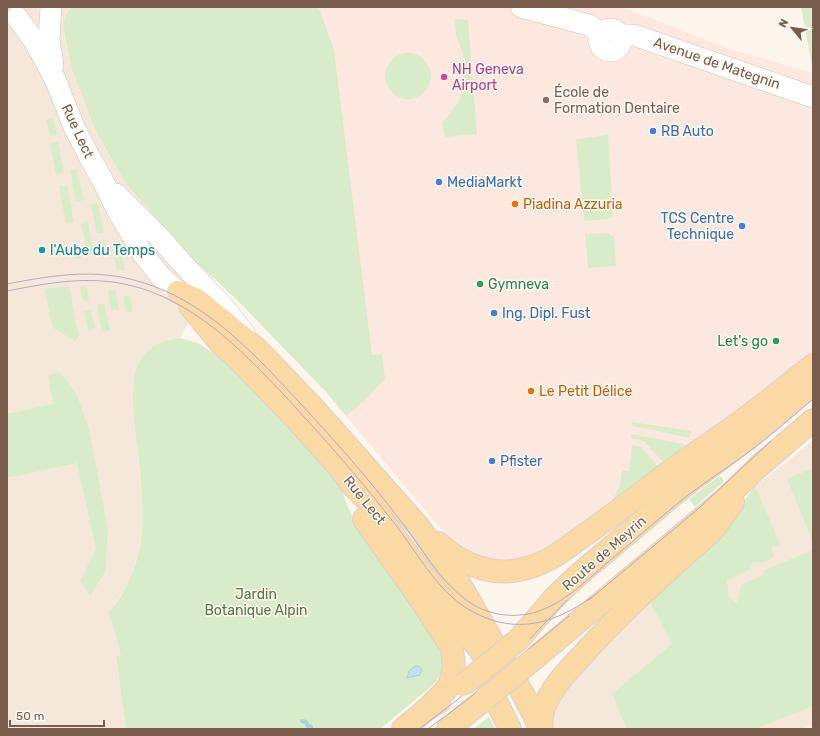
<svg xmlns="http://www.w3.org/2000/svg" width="820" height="736" viewBox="0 0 820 736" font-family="Rubik,sans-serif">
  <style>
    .residential { fill: #f5e8da }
    .commercial { fill: #fde8e0 }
    .green { fill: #d8ecc9 }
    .water { fill: #bfe3e8; stroke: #a5d3da }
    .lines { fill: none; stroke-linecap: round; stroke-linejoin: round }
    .stream { stroke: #a5d3da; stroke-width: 4 }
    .secondary-casing { stroke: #d6c0b0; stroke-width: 22 }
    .primary-casing { stroke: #dad1cd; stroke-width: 24 }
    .secondary { stroke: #fff; stroke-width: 21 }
    .primary { stroke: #fbd9a5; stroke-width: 22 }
    .tram { stroke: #b9a8c9; stroke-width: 1 }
    .primary-bridge-casing { stroke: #dad1cd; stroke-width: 24; stroke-linecap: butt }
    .primary-bridge { stroke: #fbd9a5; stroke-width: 22 }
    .hotel-dot { fill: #d1479c; stroke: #fffaf3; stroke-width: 1.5 }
    .education-dot { fill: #8d6e63; stroke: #fffaf3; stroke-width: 1.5 }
    .shop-dot { fill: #3f7fe0; stroke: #fffaf3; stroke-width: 1.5 }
    .food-dot { fill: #e8710a; stroke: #fffaf3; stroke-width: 1.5 }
    .culture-dot { fill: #0f9aa8; stroke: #fffaf3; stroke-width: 1.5 }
    .leisure-dot { fill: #2e9e5b; stroke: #fffaf3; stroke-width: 1.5 }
    .labels { text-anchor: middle; stroke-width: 3; stroke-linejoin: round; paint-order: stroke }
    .street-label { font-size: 14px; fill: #7a5c4d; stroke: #fffaf3 }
    .hotel-label { font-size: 14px; fill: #b23c85; stroke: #fffaf3; text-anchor: start }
    .education-label { font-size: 14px; fill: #785e54; stroke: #fffaf3; text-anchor: start }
    .shop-label { font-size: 14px; fill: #366cbe; stroke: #fffaf3; text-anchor: start }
    .food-label { font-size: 14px; fill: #c56008; stroke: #fffaf3; text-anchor: start }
    .culture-label { font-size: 14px; fill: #0d838f; stroke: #fffaf3; text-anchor: start }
    .leisure-label { font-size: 14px; fill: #27864d; stroke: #fffaf3; text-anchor: start }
    .park-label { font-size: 14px; fill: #537a41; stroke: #fffaf3 }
  </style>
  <rect width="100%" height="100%" fill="#fdf6ec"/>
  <g class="residential">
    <polygon points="7,7 72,7 65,16 63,27 64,34 72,70 95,131 126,184 194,261 213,277 180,338 169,339 151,348 142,358 134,379 133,389 136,430 143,514 140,548 130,580 113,607 108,613 111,618 121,655 116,657 126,729 7,729"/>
    <polygon points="813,440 813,725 802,729 545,729 556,694 723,530 755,486 788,461"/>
  </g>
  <polygon class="commercial" points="317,7 622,7 727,48 813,73 813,357 750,408 549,548 524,559 499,562 466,554 445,534 346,416 365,400 382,354 372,355 320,11"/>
  <g class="green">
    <polygon points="72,7 317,7 320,11 334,50 372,355 382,354 385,379 365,400 346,416 326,392 242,305 213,277 194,261 126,184 95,130 72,70 63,27 65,16"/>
    <polygon points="801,7 813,7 813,71"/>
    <polygon points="454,19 468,20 477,134 445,137 442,123 458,103 465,83 465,60 456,35"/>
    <circle cx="408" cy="76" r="23"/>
    <polygon points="53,118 57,135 50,136 46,120"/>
    <polygon points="608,135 613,216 607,219 584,221 576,139"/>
    <polygon points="58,142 64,173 56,175 50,144"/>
    <polygon points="77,169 84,200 76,202 70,170"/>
    <polygon points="67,185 74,222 66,224 59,186"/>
    <polygon points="98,204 104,233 97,234 91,205"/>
    <polygon points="88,222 94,253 87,254 81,223"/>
    <polygon points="607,233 614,237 616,266 588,268 585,234"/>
    <polygon points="105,239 107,252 100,254 98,241"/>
    <polygon points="79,245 81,258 74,259 71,247"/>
    <polygon points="122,256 125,271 117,270 114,258"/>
    <polygon points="86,285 89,301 83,302 80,287"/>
    <polygon points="69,286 79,337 75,341 52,327 45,289"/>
    <polygon points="115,290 119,309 111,311 108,291"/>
    <polygon points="130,295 133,311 126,313 123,297"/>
    <polygon points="104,303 110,330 102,332 97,305"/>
    <polygon points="91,309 95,329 88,330 84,311"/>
    <path d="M180,338L198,343L226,362L255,389L338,481L353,519L443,647C444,662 444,673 433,685L380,729H126L116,656L121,655L111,618L108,613C128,591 140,560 142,530C144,504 140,478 138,451C135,426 127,381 141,359C150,345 165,339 180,338Z"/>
    <polygon points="60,372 77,395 89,429 108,530 105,572 90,596 80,581 96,549 77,463 7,478 7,414 53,404 48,375"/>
    <polygon points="632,422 691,431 690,438 633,426 631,424"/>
    <polygon points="631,434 684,444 682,451 665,464 644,441 631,438"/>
    <polygon points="632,445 641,447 660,468 613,502 612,501 620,485 622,470 629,471"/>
    <polygon points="813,468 813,542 787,479"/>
    <polygon points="718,477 722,477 723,479 723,482 695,507 689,499"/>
    <polygon points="755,486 780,544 771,547 774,555 773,558 764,562 754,562 751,565 749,570 727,580 729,597 737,604 741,585 759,577 762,575 764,570 813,550 813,706 755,729 627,729 612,694 672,644 649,599 723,530"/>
    <polygon points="489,717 495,729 473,729"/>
  </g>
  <polygon class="water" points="415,666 419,666 422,669 420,675 407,678 409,671"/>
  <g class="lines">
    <polyline class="stream" points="302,721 306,722 308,726 311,727"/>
    <g class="secondary-casing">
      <g id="secondary">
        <polyline points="521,7 589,25 602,33"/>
        <polyline points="51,8 49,39 53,65"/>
        <polyline points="17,17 35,42 55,79 74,127 89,156 103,181 117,210 143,254 162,278 178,292"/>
        <circle cx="610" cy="40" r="11"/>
        <polyline points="620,35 634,35 813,97"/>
        <polyline points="116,194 162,240 182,263 222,305 244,333"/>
      </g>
    </g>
    <g class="primary-casing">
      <g id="primary">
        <polyline points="178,292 197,300 257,349 310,404 419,527 461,586 524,696 541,729"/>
        <path d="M190,306L221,344L238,359L295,418L339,467L351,484L366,499L449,608C463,632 485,652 498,677"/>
        <polyline points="364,519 421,600 452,648 454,668 450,684 444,692 427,709"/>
        <path d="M438,543C461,565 495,578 527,568C548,563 565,549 582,537C608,519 632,500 657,481C688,457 721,437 751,414C772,398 793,381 813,365"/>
        <polyline points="519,639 555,597 576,577 678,491 747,439 813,384"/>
        <polyline points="535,658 727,497 759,466 813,420"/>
        <polyline points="484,677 510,729"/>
        <polyline points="403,729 427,709 439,702"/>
        <polyline points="448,729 485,699"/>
        <path d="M541,729C542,722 541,714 544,708C552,685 571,668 587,650C625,609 666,571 708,535L714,529L733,502"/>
      </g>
    </g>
    <use href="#secondary" class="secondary"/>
    <use href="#primary" class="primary"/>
    <g class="tram">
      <path d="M7,284C59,274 102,267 153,286C213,308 258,358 300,403C335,441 369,479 400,520C421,546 438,579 465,599C483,613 505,618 528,614C559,608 585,582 608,562C635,540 660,517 687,496C709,479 732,465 754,448C774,433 793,416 813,399"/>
      <path d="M7,291C58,281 101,273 152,292C211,315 255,364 297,409C331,446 364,484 395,524C419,555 439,595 475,613C518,635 555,623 592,597"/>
      <polyline points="589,600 698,509 771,441"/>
      <polyline points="419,729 457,700 524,645 567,600"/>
      <polyline points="428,729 467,700 569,616"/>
    </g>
    <g class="primary-bridge-casing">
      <g id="primary-bridge">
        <polyline points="463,685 519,639"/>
        <polyline points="485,699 535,658"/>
      </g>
    </g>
    <use href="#primary-bridge" class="primary-bridge"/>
  </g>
  <circle class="hotel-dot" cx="444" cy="77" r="4"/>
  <circle class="education-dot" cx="546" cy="100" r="4"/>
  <g class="shop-dot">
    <circle cx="653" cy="131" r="4"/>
    <circle cx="439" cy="182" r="4"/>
    <circle cx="742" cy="226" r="4"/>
    <circle cx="494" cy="313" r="4"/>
    <circle cx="492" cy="461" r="4"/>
  </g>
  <g class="food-dot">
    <circle cx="515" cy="204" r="4"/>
    <circle cx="531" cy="391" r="4"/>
  </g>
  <circle class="culture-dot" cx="42" cy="250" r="4"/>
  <g class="leisure-dot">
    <circle cx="480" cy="284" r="4"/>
    <circle cx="776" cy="341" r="4"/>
  </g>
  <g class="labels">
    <g class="street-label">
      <text transform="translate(717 63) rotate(19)" y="5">Avenue de Mategnin</text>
      <text transform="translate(78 131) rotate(65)" y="5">Rue Lect</text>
      <text transform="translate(365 500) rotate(51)" y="5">Rue Lect</text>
      <text transform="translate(604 553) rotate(-41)" y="5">Route de Meyrin</text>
    </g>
    <g class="hotel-label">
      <text x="452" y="74">NH Geneva<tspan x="452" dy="16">Airport</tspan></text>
    </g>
    <g class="education-label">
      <text x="554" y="97">École de<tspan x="554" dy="16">Formation Dentaire</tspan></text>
    </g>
    <g class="shop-label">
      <text x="661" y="136">RB Auto</text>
      <text x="447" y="187">MediaMarkt</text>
      <text x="734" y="223" text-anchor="end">TCS Centre<tspan x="734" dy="16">Technique</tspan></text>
      <text x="502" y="318">Ing. Dipl. Fust</text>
      <text x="500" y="466">Pfister</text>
    </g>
    <g class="food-label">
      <text x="523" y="209">Piadina Azzuria</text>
      <text x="539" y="396">Le Petit Délice</text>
    </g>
    <g class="culture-label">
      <text x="50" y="255">l'Aube du Temps</text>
    </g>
    <g class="leisure-label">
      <text x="488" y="289">Gymneva</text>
      <text x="768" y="346" text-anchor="end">Let's go</text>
    </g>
    <g class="park-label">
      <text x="256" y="599">Jardin<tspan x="256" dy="16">Botanique Alpin</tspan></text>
    </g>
  </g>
  <rect width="820" height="736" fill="none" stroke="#7a5c4d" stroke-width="16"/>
  <g transform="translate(792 28) rotate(299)" stroke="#fffaf3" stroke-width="3" paint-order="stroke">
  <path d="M0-3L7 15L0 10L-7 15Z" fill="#7a5c4d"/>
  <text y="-6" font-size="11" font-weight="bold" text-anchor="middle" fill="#7a5c4d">N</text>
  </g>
  <path d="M10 720v6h94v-6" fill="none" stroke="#7a5c4d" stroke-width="2"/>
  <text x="16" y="720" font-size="12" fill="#7a5c4d" stroke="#fffaf3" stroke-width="3" paint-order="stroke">50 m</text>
</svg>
